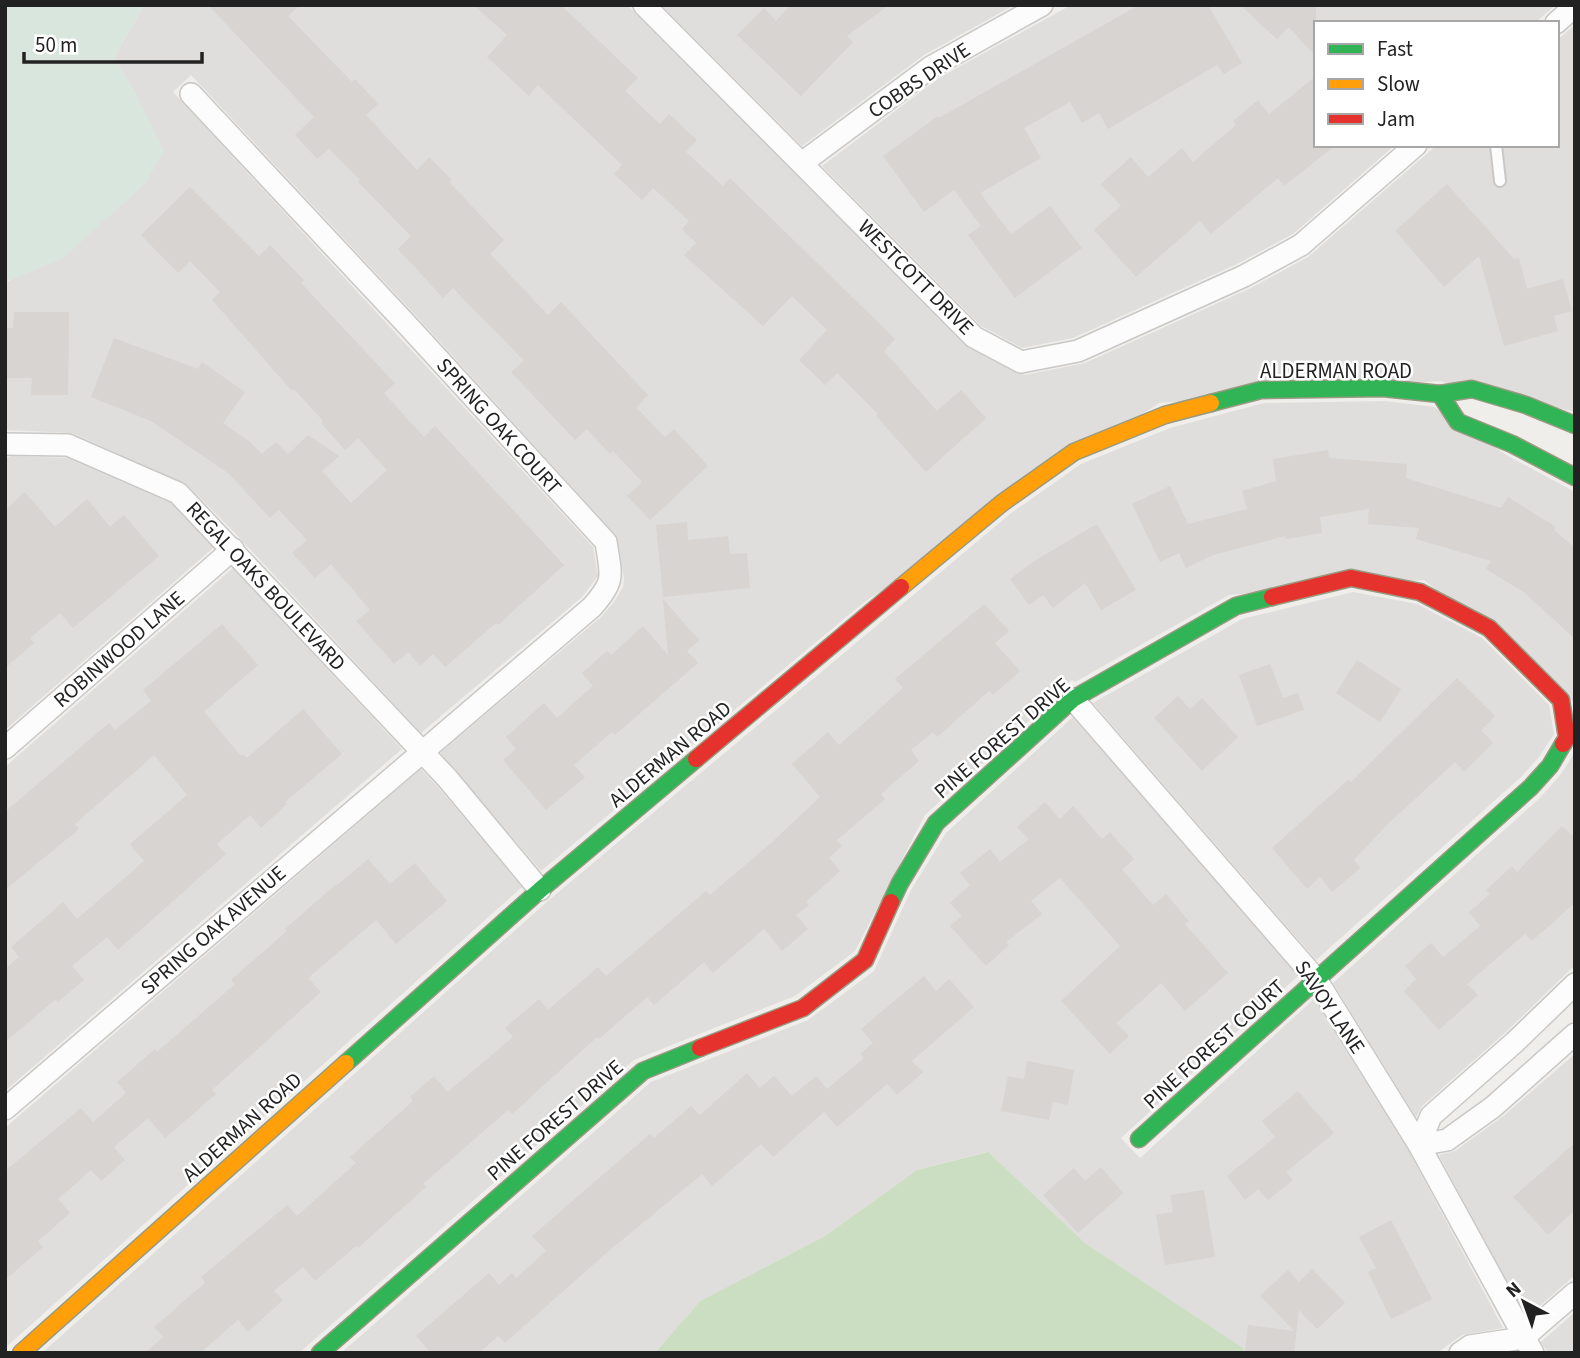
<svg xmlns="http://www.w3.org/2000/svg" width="1580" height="1358" viewBox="0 0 1580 1358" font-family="'Source Sans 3',sans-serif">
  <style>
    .residential { fill: #dfdedc }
    .forest { fill: #cbdec1 }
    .wetland { fill: #d9e6de }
    .building { fill: #d7d4d2 }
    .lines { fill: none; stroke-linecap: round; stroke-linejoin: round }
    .lane-casing { stroke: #c9c8c7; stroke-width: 14 }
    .street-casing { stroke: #c9c8c7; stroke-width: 24 }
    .fast-casing { stroke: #999a82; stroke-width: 19 }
    .slow-casing { stroke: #999a82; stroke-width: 19 }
    .jam-casing { stroke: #999a82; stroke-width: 19 }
    .lane { stroke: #fdfcfc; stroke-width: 10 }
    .street { stroke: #fdfcfc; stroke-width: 21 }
    .fast { stroke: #30b455; stroke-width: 16 }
    .slow { stroke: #ff9f0a; stroke-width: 16 }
    .jam { stroke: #e5322d; stroke-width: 16 }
    .labels { text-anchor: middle; stroke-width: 5; stroke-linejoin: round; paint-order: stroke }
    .street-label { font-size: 21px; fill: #222; stroke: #fff }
  </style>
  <rect width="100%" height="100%" fill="#f0eeeb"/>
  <g class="residential">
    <polygon points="144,5 627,5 966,346 1017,373 1025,375 1085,363 1251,288 1308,257 1437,145 1557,145 1557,40 1575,25 1575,412 1439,381 1159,403 863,603 541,871 440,753 601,617 614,602 623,587 624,579 618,542 615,534 419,319 191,75 173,92 593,547 598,576 582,597 421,733 233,531 186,484 72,433 5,430 5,282 10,281 135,92 114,58"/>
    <polygon points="661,5 1014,5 924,55 802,146"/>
    <polygon points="1071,5 1555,5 1535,23 1316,23 1316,145 1395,145 1293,234 1237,264 1073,338 1022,348 981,326 822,166 939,78"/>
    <polygon points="1385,401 1434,407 1508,456 1575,492 1575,704 1424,580 1229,595 1075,682 1072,680 1055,693 1055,697 925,815 855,951 795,996 634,1060 299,1353 42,1353 549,900 1010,514 1081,464 1170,428 1264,403"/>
    <polygon points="12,456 67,458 171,503 214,547 5,730 5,458"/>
    <polygon points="233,568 402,749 5,1091 5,767"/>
    <polygon points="1353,592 1417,604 1482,638 1549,705 1554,734 1539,757 1521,777 1316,960 1093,703 1242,619"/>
    <polygon points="1073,717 1298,976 1121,1138 1140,1158 1314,999 1408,1150 1503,1328 1462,1335 1437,1353 1243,1353 1242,1348 1085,1243 987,1152 917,1170 825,1236 700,1301 655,1353 341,1353 651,1082 808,1020 874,971 911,890 946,833"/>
    <polygon points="1575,752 1575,965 1506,1032 1422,1106 1416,1117 1333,983 1540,798 1561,774"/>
    <polygon points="421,769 438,787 522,887 5,1348 5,1128"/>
    <polygon points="1575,1054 1575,1275 1526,1318 1439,1155 1455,1151 1502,1117"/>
    <polygon points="1575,1312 1575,1353 1548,1353 1541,1342"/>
  </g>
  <polygon class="forest" points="988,1152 1085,1243 1243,1348 1243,1353 655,1353 700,1301 825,1236 917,1170"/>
  <polygon class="wetland" points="5,5 144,5 114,58 135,92 164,151 145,184 62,259 5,282"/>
  <g class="building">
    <polygon points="208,5 300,5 288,16 352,82 355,79 378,104 366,115 417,170 429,157 452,180 449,182 504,240 490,254 548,315 561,302 648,395 636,407 665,437 674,429 708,466 650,520 627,496 642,482 613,451 610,454 587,429 575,440 511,372 524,361 453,288 443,298 398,249 411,236 358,182 360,180 329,149 317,159 295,135 314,117"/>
    <polygon points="474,5 561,5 638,78 625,91 660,124 669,114 697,140 686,152 723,186 730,178 895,339 884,351 937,411 961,390 986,418 926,472 876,416 878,414 837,373 825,385 799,360 827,330 792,296 763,326 684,255 696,243 682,229 689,221 653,188 642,200 614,174 622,165 538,85 529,96 487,57 507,35"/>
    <polygon points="791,5 889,5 847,36 853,42 801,96 737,35 764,8 776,21"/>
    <polygon points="1139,5 1208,5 1242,63 1224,74 1217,65 1108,129 1099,113 1082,123 1070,102 1024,128 1041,158 980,193 1011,234 1050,206 1082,248 1015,298 968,235 981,226 954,190 924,212 883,156 938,116 939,118"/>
    <polygon points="1240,5 1316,5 1316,57 1289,27 1277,39"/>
    <polygon points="1316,76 1316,145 1336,145 1284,186 1278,178 1211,234 1200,221 1136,277 1094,230 1121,206 1101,184 1131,157 1148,177 1182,148 1193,162 1236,125 1233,121 1258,100 1269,114"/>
    <polygon points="1447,184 1514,259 1519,258 1527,289 1563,279 1572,311 1554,316 1558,331 1504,346 1479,256 1444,287 1395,231"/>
    <polygon points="190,187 259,256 270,245 304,280 301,283 395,383 384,393 424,437 435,426 564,565 498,625 496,623 445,667 433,654 420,666 408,652 394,664 356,621 370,610 331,564 315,578 292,553 307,540 279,510 270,518 228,473 151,421 91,397 114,338 198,369 202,362 245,392 223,423 250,442 262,454 276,442 288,454 308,435 339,456 322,471 351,503 387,470 358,438 345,450 321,423 323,421 294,389 292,391 212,300 220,292 190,261 178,273 141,235"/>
    <polygon points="14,312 69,312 68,395 31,395 32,378 5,378 5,328 13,328"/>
    <polygon points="1328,450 1329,458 1407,464 1406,478 1501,508 1508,497 1556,527 1554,530 1575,548 1575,639 1525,593 1486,569 1491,561 1416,539 1419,528 1368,524 1369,509 1320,517 1322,533 1286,539 1285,536 1213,555 1186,568 1179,553 1160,562 1132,504 1170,486 1188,524 1247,509 1242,491 1276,481 1273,459"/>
    <polygon points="25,492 55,527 87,499 110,527 124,515 159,556 73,628 60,613 30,638 34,643 5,668 5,510"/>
    <polygon points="687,522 688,540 728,536 730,554 747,553 750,588 663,597 656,525"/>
    <polygon points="1097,524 1136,590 1101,610 1085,583 1053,608 1043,595 1029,605 1010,579 1034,561"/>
    <polygon points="663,599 699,640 687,651 698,663 615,735 612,732 574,765 585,777 546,810 503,760 516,749 506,737 544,703 557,718 593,686 582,673 607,651 611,655 643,626 668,655"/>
    <polygon points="984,604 1009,631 995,643 1020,671 993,695 989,691 937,737 933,732 911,750 919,761 881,794 885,799 837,840 842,846 829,858 840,871 806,902 809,905 796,915 808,929 782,951 764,929 713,973 704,962 654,1005 647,997 599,1039 597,1037 512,1114 508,1110 423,1184 426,1187 358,1248 356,1246 315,1281 303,1267 274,1291 283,1300 248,1332 238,1320 200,1353 145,1353 163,1337 154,1327 205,1283 201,1277 287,1205 297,1216 356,1163 350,1157 413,1101 410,1097 434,1076 448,1092 513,1037 505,1028 539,999 548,1010 598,967 606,976 706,891 710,895 770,844 820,797 792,764 828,732 839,745 903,688 895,679"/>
    <polygon points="222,624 258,665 204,712 241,756 243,754 247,758 303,709 342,754 285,802 287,804 261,828 250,815 217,844 226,854 118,950 107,937 72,966 84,980 58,1002 56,999 5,1042 5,969 19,957 11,947 63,902 77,919 144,861 130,844 187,795 154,755 75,824 79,829 5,890 5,812 109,723 115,730 151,701 143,690"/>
    <polygon points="1357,660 1401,689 1380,722 1336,693"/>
    <polygon points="1270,664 1283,698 1298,693 1304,710 1257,726 1239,675"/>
    <polygon points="1457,678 1495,716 1481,730 1493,743 1464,771 1455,762 1388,824 1354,860 1360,868 1332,892 1320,877 1307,889 1272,848 1348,780 1351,782"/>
    <polygon points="1178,696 1190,709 1202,698 1238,737 1202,771 1154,718"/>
    <polygon points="1045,802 1060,819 1073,806 1102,839 1110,832 1134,859 1122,870 1153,905 1166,894 1189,921 1185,924 1228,973 1185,1011 1161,983 1117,1023 1129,1036 1110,1054 1061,1001 1120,946 1060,878 1031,901 1042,914 1006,942 1009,945 986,966 950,926 962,916 950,903 970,885 960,873 990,849 1000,862 1029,839 1017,827"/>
    <polygon points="1562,826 1575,838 1575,903 1532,941 1525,934 1467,984 1478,995 1439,1030 1404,991 1416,979 1405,966 1431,943 1443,957 1480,926 1469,912 1490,894 1486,890 1512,866 1517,872"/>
    <polygon points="368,859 390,884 415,863 447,901 396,944 376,920 308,978 321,992 212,1090 216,1094 165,1138 148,1118 114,1147 125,1160 101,1181 91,1170 58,1199 70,1213 38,1241 43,1247 5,1280 5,1171 81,1108 93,1122 126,1093 117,1082 155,1049 157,1052 235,984 231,980 287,931 285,929 335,885 336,886"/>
    <polygon points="924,976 936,991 949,979 974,1007 912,1061 923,1072 897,1095 887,1084 837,1127 824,1112 773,1157 761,1144 712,1186 702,1174 604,1255 505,1343 498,1336 479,1353 431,1353 416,1336 489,1273 499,1285 512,1273 516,1278 546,1251 532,1236 650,1134 654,1138 691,1106 700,1115 747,1073 760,1088 774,1076 792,1096 816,1076 827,1089 864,1058 860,1054 873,1043 861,1029"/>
    <polygon points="1027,1061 1074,1070 1068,1105 1053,1102 1049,1120 1001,1111 1008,1076 1024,1079"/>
    <polygon points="1298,1091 1334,1133 1286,1172 1293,1180 1268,1200 1258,1189 1245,1200 1227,1176 1275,1137 1262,1121"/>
    <polygon points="1575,1143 1575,1210 1548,1235 1513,1197"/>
    <polygon points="1101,1167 1123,1193 1078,1233 1043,1195 1074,1168 1085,1181"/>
    <polygon points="1204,1190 1215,1257 1165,1265 1156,1215 1173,1212 1170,1195"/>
    <polygon points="1391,1220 1432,1299 1391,1319 1368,1272 1376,1268 1359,1237"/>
    <polygon points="1312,1269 1345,1303 1317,1329 1299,1310 1294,1353 1245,1353 1248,1325 1294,1331 1260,1296 1288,1270 1299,1282"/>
  </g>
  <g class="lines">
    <g class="lane-casing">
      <polyline id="lane" points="1496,145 1500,181"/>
    </g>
    <g class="street-casing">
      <g id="street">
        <polyline points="644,5 974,337 1021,362 1078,351 1244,276 1301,245 1416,145"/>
        <polyline points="1556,23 1575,6"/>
        <polyline points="802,163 931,67 1042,5"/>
        <polyline points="5,444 68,445 178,493 447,778 540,890"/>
        <polyline points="1073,699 1316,979 1419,1145 1533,1353"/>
        <polyline points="5,748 233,549"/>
        <polyline points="1575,984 1515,1042 1431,1116 1419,1145 1447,1140 1493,1107 1575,1034"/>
        <path d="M5,1109L592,607C616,580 611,576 606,542L410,328L191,94"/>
        <polyline points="1460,1353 1470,1346 1523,1338 1575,1293"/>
      </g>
    </g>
    <g class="fast-casing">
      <g id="fast">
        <polyline points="1440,394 1458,422 1512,444 1575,477"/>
        <polyline points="1211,403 1261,390 1383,388 1440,394 1472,389 1526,405 1575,425"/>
        <polyline points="891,902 900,883 936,823 1073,699 1236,606 1272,597"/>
        <polyline points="346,1063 540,890 696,759"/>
        <polyline points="1139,1139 1531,787 1550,766 1563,744"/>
        <polyline points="320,1353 643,1071 700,1048"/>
      </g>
    </g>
    <g class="slow-casing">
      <g id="slow">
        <polyline points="901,587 1002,503 1074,452 1165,415 1211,403"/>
        <polyline points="21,1353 346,1063"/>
      </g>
    </g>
    <g class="jam-casing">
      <g id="jam">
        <polyline points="1272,597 1351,578 1420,592 1489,628 1561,700 1567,738 1563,744"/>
        <polyline points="696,759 901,587"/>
        <polyline points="700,1048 803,1008 865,960 891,902"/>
      </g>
    </g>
    <use href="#lane" class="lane"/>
    <use href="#street" class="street"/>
    <use href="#fast" class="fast"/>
    <use href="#slow" class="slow"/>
    <use href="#jam" class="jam"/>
  </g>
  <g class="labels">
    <g class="street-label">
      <text transform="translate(919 80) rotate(-34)" y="7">COBBS DRIVE</text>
      <text transform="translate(916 277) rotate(45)" y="7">WESTCOTT DRIVE</text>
      <text x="1336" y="378">ALDERMAN ROAD</text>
      <text transform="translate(499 426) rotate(48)" y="7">SPRING OAK COURT</text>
      <text transform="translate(266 586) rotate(47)" y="7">REGAL OAKS BOULEVARD</text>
      <text transform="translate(119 649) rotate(-41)" y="7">ROBINWOOD LANE</text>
      <text transform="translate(1002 738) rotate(-41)" y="7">PINE FOREST DRIVE</text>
      <text transform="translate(670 754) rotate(-40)" y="7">ALDERMAN ROAD</text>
      <text transform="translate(213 930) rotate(-41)" y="7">SPRING OAK AVENUE</text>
      <text transform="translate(1330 1007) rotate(56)" y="7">SAVOY LANE</text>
      <text transform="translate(1214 1044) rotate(-42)" y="7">PINE FOREST COURT</text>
      <text transform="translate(555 1120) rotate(-41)" y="7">PINE FOREST DRIVE</text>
      <text transform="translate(242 1127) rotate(-42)" y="7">ALDERMAN ROAD</text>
    </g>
  </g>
  <rect width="1580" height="1358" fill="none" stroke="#222222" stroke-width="14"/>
  <rect x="1314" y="21" width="245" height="126" fill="#ffffff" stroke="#a7a7a7" stroke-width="2"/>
  <rect x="1328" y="44" width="35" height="10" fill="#30b455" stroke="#a7a7a7" stroke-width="2"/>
  <text x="1377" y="56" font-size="21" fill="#222222">Fast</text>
  <rect x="1328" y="79" width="35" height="10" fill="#ff9f0a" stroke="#a7a7a7" stroke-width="2"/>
  <text x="1377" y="91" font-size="21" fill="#222222">Slow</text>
  <rect x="1328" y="114" width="35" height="10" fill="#e5322d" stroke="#a7a7a7" stroke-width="2"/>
  <text x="1377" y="126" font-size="21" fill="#222222">Jam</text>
  <g transform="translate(1524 1302) rotate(319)" stroke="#ffffff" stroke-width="5" paint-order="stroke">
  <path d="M0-5L12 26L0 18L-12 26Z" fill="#222222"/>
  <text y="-10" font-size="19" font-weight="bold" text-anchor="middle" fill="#222222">N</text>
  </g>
  <path d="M24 52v10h178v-10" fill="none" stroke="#222222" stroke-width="3.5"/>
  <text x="35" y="52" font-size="21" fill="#222222" stroke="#ffffff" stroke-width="5" paint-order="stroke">50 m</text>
</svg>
